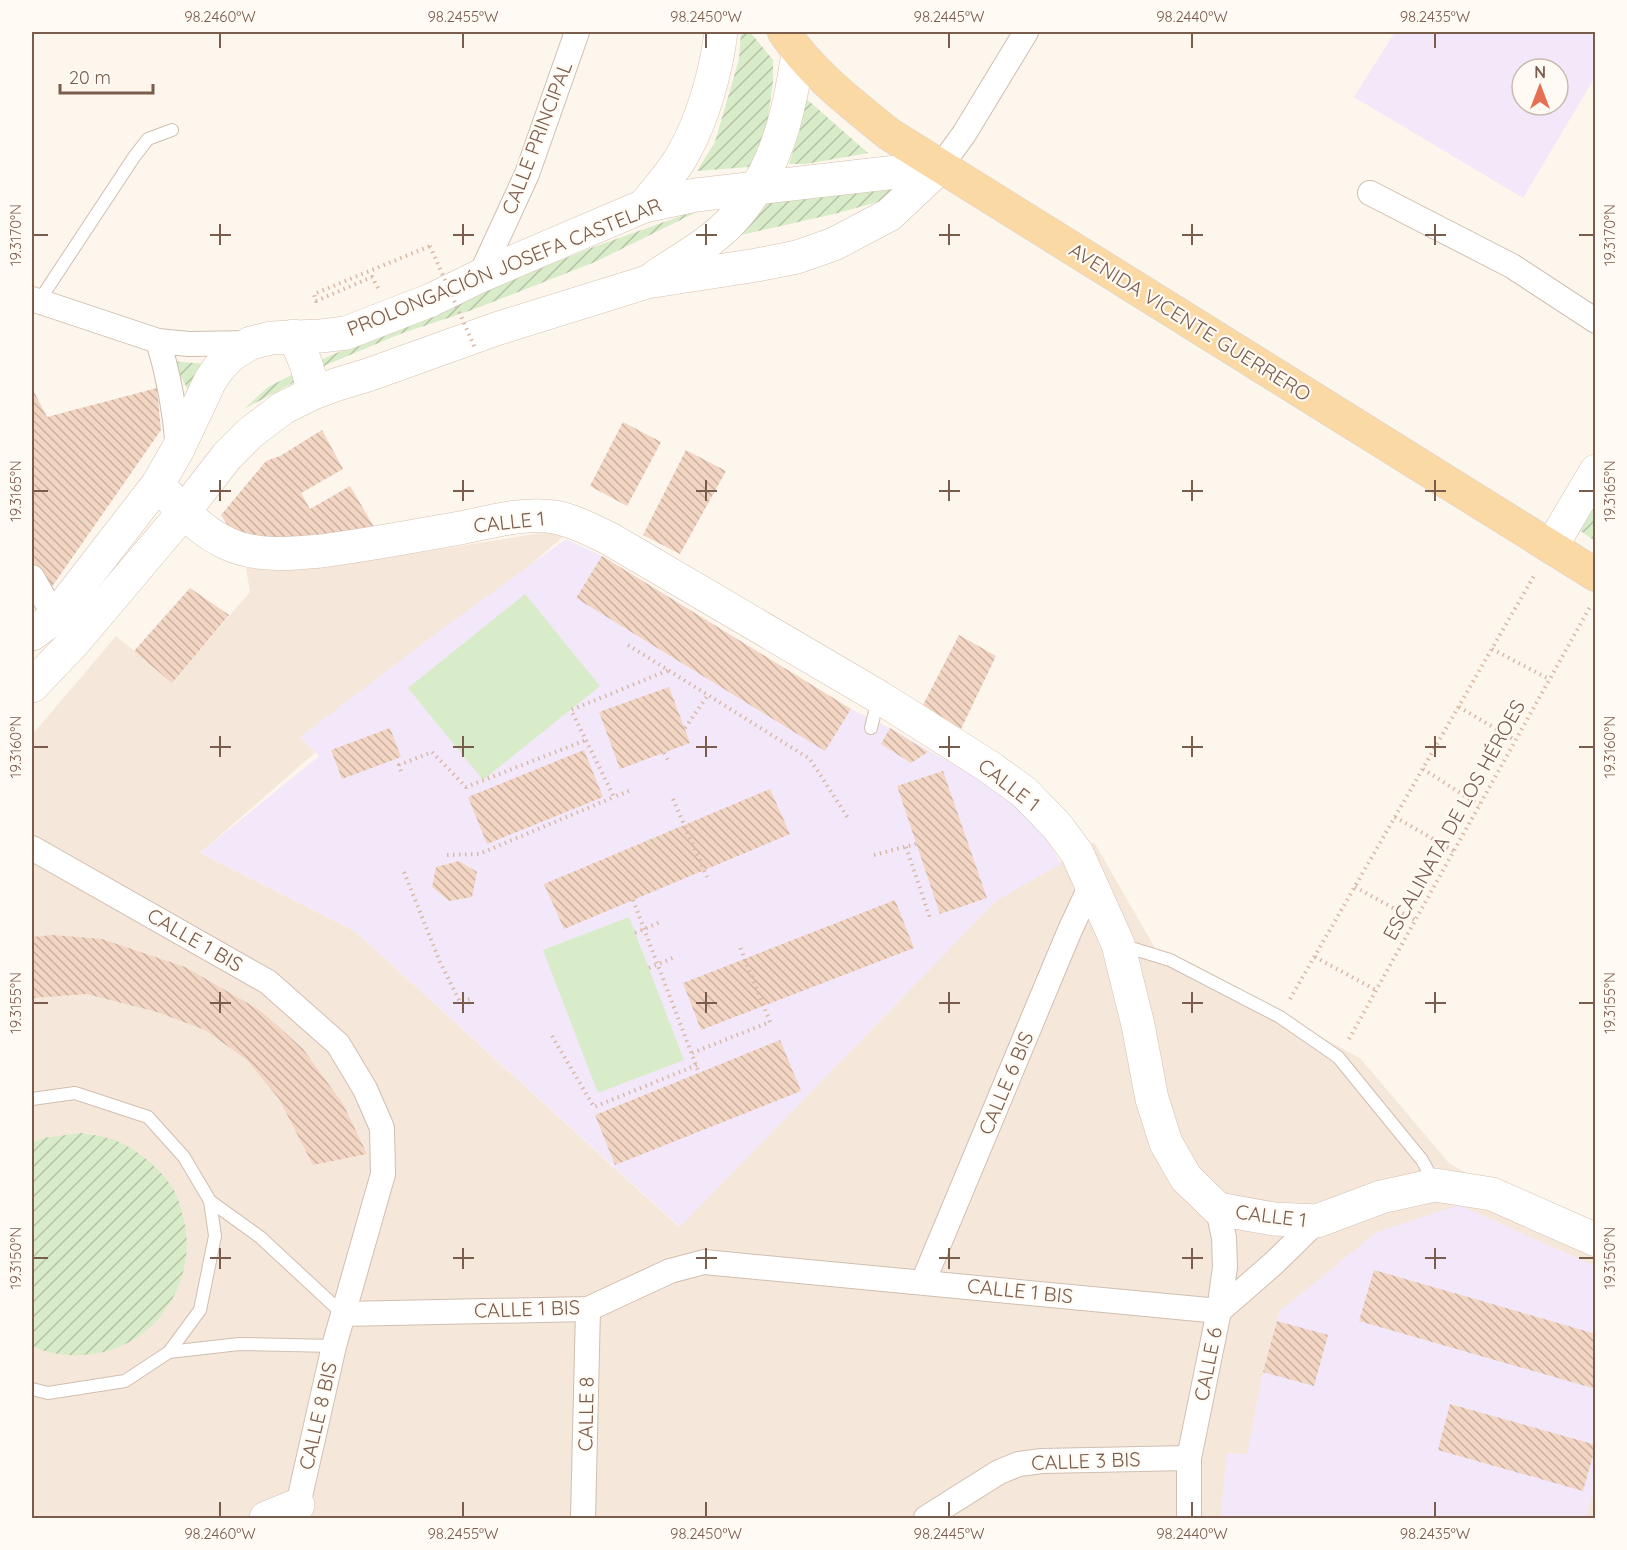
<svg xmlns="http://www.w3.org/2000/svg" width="1627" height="1550" viewBox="0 0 1627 1550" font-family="Quicksand,sans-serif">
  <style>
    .residential { fill: #f5e8da }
    .education { fill: #f3e8fa; fill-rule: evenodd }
    .garden { fill: url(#garden-furrows) }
    .pitch { fill: #d8ecc9 }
    .building { fill: url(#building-back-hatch) }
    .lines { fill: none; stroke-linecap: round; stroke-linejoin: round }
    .lane-casing { stroke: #d1beb0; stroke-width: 14 }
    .street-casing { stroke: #d1beb0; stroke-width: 26 }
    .secondary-casing { stroke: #d6c0b0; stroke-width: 34 }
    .primary-casing { stroke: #dad1cd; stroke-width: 34 }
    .path { stroke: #d9b8a5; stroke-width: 4; stroke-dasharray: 1.5 4.5; stroke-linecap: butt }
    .lane { stroke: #fff; stroke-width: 12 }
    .street { stroke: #fff; stroke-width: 24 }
    .secondary { stroke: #fff; stroke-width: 33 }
    .primary { stroke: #fbd9a5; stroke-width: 33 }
    .path-bridge { stroke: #d9b8a5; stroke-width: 4; stroke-dasharray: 1.5 4.5; stroke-linecap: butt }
    .ticks { fill: none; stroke: #7a5c4d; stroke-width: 2 }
    .labels { text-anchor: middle; stroke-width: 4.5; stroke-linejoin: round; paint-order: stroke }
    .street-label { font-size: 20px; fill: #7a5c4d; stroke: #fffaf3 }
    .neatline { fill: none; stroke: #7a5c4d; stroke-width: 2 }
    .ticks-label { font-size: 15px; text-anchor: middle; fill: #7a5c4d }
  </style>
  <defs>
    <pattern id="garden-furrows" width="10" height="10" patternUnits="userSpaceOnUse" patternTransform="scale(1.5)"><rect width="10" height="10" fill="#d8ecc9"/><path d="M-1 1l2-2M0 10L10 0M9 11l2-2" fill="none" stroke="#b4c2a5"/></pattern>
    <pattern id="building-back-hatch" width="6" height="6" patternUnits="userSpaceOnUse" patternTransform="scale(1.5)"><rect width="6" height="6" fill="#f3d5c3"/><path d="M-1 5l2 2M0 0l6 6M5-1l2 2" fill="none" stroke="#cab0a1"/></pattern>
  </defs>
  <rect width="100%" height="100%" fill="#fdf6ec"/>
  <polygon class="residential" points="573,528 200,853 356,932 679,1227 997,900 1094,842 1155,948 1360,1058 1449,1163 1595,1247 1595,1518 32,1518 32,735 116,636 172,682 250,592 246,568 366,561"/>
  <g class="education">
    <path d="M1395,32H1595V77L1523,198L1354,97ZM1522,69H1558V105H1522Z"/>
    <polygon points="566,539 602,556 851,709 890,728 989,785 1038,824 1061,864 997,900 680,1227 356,932 200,853 319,756 300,737 434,635"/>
    <polygon points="1459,1205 1595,1266 1596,1483 1586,1518 1220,1518 1227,1453 1247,1454 1263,1372 1280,1311 1377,1232"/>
  </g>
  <g class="garden">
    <polygon points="741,32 750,32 773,60 773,82 766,132 756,157 749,167 697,171 715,142 739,59"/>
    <polygon points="802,95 868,153 806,164 789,164 800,130"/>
    <polygon points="882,188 900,190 888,199 838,213 741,235 765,202"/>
    <polygon points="709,206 595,262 472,310 400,334 326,365 244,409 268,387 325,358 418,318 591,248"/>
    <polygon points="173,361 216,365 190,394"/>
    <polygon points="1595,493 1595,541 1575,527"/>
    <path d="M81,1133C94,1135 110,1137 121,1143C143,1154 162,1170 175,1192C178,1198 180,1206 182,1213C201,1274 161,1341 99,1353C76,1357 53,1356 32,1346V1143L43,1138Z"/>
  </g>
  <g class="pitch">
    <polygon points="525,594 600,686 483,780 408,688"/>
    <polygon points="629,917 684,1060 598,1093 543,950"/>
  </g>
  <g class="building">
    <polygon points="32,388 47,417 157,388 161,430 49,591 32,559"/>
    <polygon points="623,422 661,442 627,506 590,486"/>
    <polygon points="322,430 343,469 301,493 310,509 350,486 377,532 249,541 232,532 221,515 266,461 280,456"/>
    <polygon points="686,450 726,471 680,554 643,535"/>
    <polygon points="602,556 851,709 825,751 576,598"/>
    <polygon points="190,588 229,615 172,683 134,651"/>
    <polygon points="959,635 996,656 961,729 923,705"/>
    <polygon points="669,687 690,743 620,769 599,712"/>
    <polygon points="390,728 401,757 342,779 331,750"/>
    <polygon points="890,728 928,752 911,763 881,744"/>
    <polygon points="584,750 603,797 487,844 468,797"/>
    <polygon points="943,771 987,898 940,914 897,786"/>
    <polygon points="770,789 790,834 564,929 544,884"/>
    <polygon points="459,861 477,872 472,897 449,901 432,887 436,867"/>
    <polygon points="895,900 914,948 701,1030 683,983"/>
    <polygon points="52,935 102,939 185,967 261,1011 303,1049 343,1104 367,1154 313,1165 279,1099 247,1060 205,1030 157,1012 87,994 32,998 32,937"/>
    <polygon points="780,1040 801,1091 615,1165 595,1115"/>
    <polygon points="1374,1270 1596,1334 1596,1389 1359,1321"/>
    <polygon points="1277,1321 1328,1335 1314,1386 1263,1372"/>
    <polygon points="1450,1404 1596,1445 1583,1491 1438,1450"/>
  </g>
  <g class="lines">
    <g class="lane-casing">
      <g id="lane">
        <polyline points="39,301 134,157 148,139 172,130"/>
        <polyline points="871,728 878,699"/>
        <polyline points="1121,945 1170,960 1280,1017 1338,1057 1422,1160 1435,1184"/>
        <polyline points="32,1099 75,1093 148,1117 184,1157 210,1201 215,1236 200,1310 169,1352 125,1381 48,1393 32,1389"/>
        <polyline points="210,1201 260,1237 343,1314"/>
        <polyline points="169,1352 239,1344 334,1346"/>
      </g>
    </g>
    <g class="street-casing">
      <g id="street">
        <polyline points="940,167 964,134 1026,32"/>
        <polyline points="1370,193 1512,266 1596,321"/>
        <polyline points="480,276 527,174 577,32"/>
        <polyline points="32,299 158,341 189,344 251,343"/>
        <path d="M158,341C169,376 175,411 178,448"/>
        <polyline points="32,577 55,617"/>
        <polyline points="32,848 268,982 338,1044 365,1089 382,1128 383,1174 334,1346 298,1505 298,1518"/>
        <polyline points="923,1282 1070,930 1091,885"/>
        <polyline points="343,1314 588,1309 670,1271 704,1262 1219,1311 1274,1263 1317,1221"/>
        <polyline points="583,1518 588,1309"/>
        <polyline points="926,1518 999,1472 1019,1464 1042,1461 1189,1458"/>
        <polyline points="1189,1518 1189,1458 1219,1311 1225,1267 1224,1238 1218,1209"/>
      </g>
    </g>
    <g class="secondary-casing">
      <g id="secondary">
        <path d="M644,206C657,189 673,173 683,154C703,119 716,72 721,32"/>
        <path d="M656,276C683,258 713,242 734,218C776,172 790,111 798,52"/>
        <path d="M293,336C304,355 310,371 313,393"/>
        <path d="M158,484C178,507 199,530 226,543C255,557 290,554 321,551C367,545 414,536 460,528C490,522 524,512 555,517C574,521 592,530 610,539L879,697L988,766L1024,792L1057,826L1077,853L1118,944L1138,1025L1152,1099L1166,1143L1186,1178L1218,1209L1274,1219L1317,1221L1381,1197L1435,1185L1492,1194L1596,1240"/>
        <polyline points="1551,547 1596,471"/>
        <polyline points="32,634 55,617 158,484 178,449 210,381 218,369 231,355 251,343 271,338 321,336 346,333 431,300 480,276 644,206 696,195 940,167"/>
        <polyline points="32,686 74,642 183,513 227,456 250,433 283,408 313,393 338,384 368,375 496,329 647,282 757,265 797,257 834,244 889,215 940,167"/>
        <polyline points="266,1518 298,1505"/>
      </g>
    </g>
    <g class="primary-casing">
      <path id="primary" d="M784,32C811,73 851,103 889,134L1596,575"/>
    </g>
    <g class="path">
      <polyline points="378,288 372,277 316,301 314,294 430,246"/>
      <polyline points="628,645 810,759 848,818"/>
      <polyline points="1492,649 1549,679"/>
      <polyline points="1459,707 1515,740"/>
      <polyline points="685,728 708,695"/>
      <polyline points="664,753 669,762"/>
      <polyline points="1423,769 1479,805"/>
      <polyline points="401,771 399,765 432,752 466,787 586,740"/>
      <polyline points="629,791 614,797 571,710 669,670"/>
      <polyline points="673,799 707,877"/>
      <polyline points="1395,817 1454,851"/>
      <polyline points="906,847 930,918"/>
      <polyline points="447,855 479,854 614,797"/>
      <polyline points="874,855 916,844"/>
      <polyline points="404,872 440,962 460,1002 473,998"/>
      <polyline points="1355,887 1415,920"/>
      <polyline points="633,900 699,1073"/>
      <polyline points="635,933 660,922"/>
      <polyline points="1315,957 1376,990"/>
      <polyline points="649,968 675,957"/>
      <polyline points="1290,999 1535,574"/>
      <polyline points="552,1036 594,1107 697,1065"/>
      <polyline points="1349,1039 1591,605"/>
      <polyline points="692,1053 770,1022 740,947"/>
    </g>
    <use href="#lane" class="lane"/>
    <use href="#street" class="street"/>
    <use href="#secondary" class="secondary"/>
    <use href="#primary" class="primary"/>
    <polyline class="path-bridge" points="430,246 475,348"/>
  </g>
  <path class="ticks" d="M220,33V48M463,33V48M706,33V48M949,33V48M1192,33V48M1435,33V48M220,224V245M463,224V245M706,224V245M949,224V245M1192,224V245M1435,224V245M33,235H48M210,235H231M453,235H474M696,235H717M939,235H960M1182,235H1203M1425,235H1446M1579,235H1594M220,480V501M463,480V501M706,480V501M949,480V501M1192,480V501M1435,480V501M33,491H48M210,491H231M453,491H474M696,491H717M939,491H960M1182,491H1203M1425,491H1446M1579,491H1594M220,736V757M463,736V757M706,736V757M949,736V757M1192,736V757M1435,736V757M33,747H48M210,747H231M453,747H474M696,747H717M939,747H960M1182,747H1203M1425,747H1446M1579,747H1594M220,992V1013M463,992V1013M706,992V1013M949,992V1013M1192,992V1013M1435,992V1013M33,1003H48M210,1003H231M453,1003H474M696,1003H717M939,1003H960M1182,1003H1203M1425,1003H1446M1579,1003H1594M220,1248V1269M463,1248V1269M706,1248V1269M949,1248V1269M1192,1248V1269M1435,1248V1269M33,1258H48M210,1258H231M453,1258H474M696,1258H717M939,1258H960M1182,1258H1203M1425,1258H1446M1579,1258H1594M220,1502V1517M463,1502V1517M706,1502V1517M949,1502V1517M1192,1502V1517M1435,1502V1517"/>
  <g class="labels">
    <g class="street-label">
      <text transform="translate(537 138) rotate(-69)" y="7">CALLE PRINCIPAL</text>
      <text transform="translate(504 267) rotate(-22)" y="7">PROLONGACIÓN JOSEFA CASTELAR</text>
      <text transform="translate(1190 322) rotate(32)" y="7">AVENIDA VICENTE GUERRERO</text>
      <text transform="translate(509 522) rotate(-6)" y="7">CALLE 1</text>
      <text transform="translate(1009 785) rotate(38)" y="7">CALLE 1</text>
      <text transform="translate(1454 820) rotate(-61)" y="7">ESCALINATA DE LOS HÉROES</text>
      <text transform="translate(195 940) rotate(30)" y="7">CALLE 1 BIS</text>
      <text transform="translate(1006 1083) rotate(-67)" y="7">CALLE 6 BIS</text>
      <text transform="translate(1271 1216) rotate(7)" y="7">CALLE 1</text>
      <text transform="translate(1020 1291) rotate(6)" y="7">CALLE 1 BIS</text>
      <text transform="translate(527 1309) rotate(-2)" y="7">CALLE 1 BIS</text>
      <text transform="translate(1208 1364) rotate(-79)" y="7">CALLE 6</text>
      <text transform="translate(586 1414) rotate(-89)" y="7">CALLE 8</text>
      <text transform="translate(318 1416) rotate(-77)" y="7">CALLE 8 BIS</text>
      <text transform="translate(1086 1461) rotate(-2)" y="7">CALLE 3 BIS</text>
    </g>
  </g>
  <rect width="1627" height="1550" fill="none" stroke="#fffaf3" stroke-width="66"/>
  <g transform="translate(1540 87)"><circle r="28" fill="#fffaf3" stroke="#cabbb1" stroke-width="1.5"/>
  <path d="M0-4.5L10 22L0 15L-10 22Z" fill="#e76f51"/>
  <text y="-9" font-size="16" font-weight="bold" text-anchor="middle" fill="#7a5c4d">N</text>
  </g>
  <path d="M60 84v9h93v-9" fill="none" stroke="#7a5c4d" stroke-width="3"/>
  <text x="69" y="84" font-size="18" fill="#7a5c4d" stroke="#fffaf3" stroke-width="4.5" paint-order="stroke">20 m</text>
  <rect x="33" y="33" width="1561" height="1484" class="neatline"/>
  <g class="ticks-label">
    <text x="220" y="22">98.2460°W</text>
    <text x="463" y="22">98.2455°W</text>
    <text x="706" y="22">98.2450°W</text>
    <text x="949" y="22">98.2445°W</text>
    <text x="1192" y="22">98.2440°W</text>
    <text x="1435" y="22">98.2435°W</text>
    <text transform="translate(16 235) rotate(-90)" y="5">19.3170°N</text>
    <text transform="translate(1610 235) rotate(-90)" y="5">19.3170°N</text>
    <text transform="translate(16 491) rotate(-90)" y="5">19.3165°N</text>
    <text transform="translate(1610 491) rotate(-90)" y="5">19.3165°N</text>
    <text transform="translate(16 747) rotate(-90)" y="5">19.3160°N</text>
    <text transform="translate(1610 747) rotate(-90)" y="5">19.3160°N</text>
    <text transform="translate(16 1003) rotate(-90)" y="5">19.3155°N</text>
    <text transform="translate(1610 1003) rotate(-90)" y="5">19.3155°N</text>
    <text transform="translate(16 1258) rotate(-90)" y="5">19.3150°N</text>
    <text transform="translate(1610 1258) rotate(-90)" y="5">19.3150°N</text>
    <text x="220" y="1539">98.2460°W</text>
    <text x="463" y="1539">98.2455°W</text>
    <text x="706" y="1539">98.2450°W</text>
    <text x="949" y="1539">98.2445°W</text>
    <text x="1192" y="1539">98.2440°W</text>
    <text x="1435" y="1539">98.2435°W</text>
  </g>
</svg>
